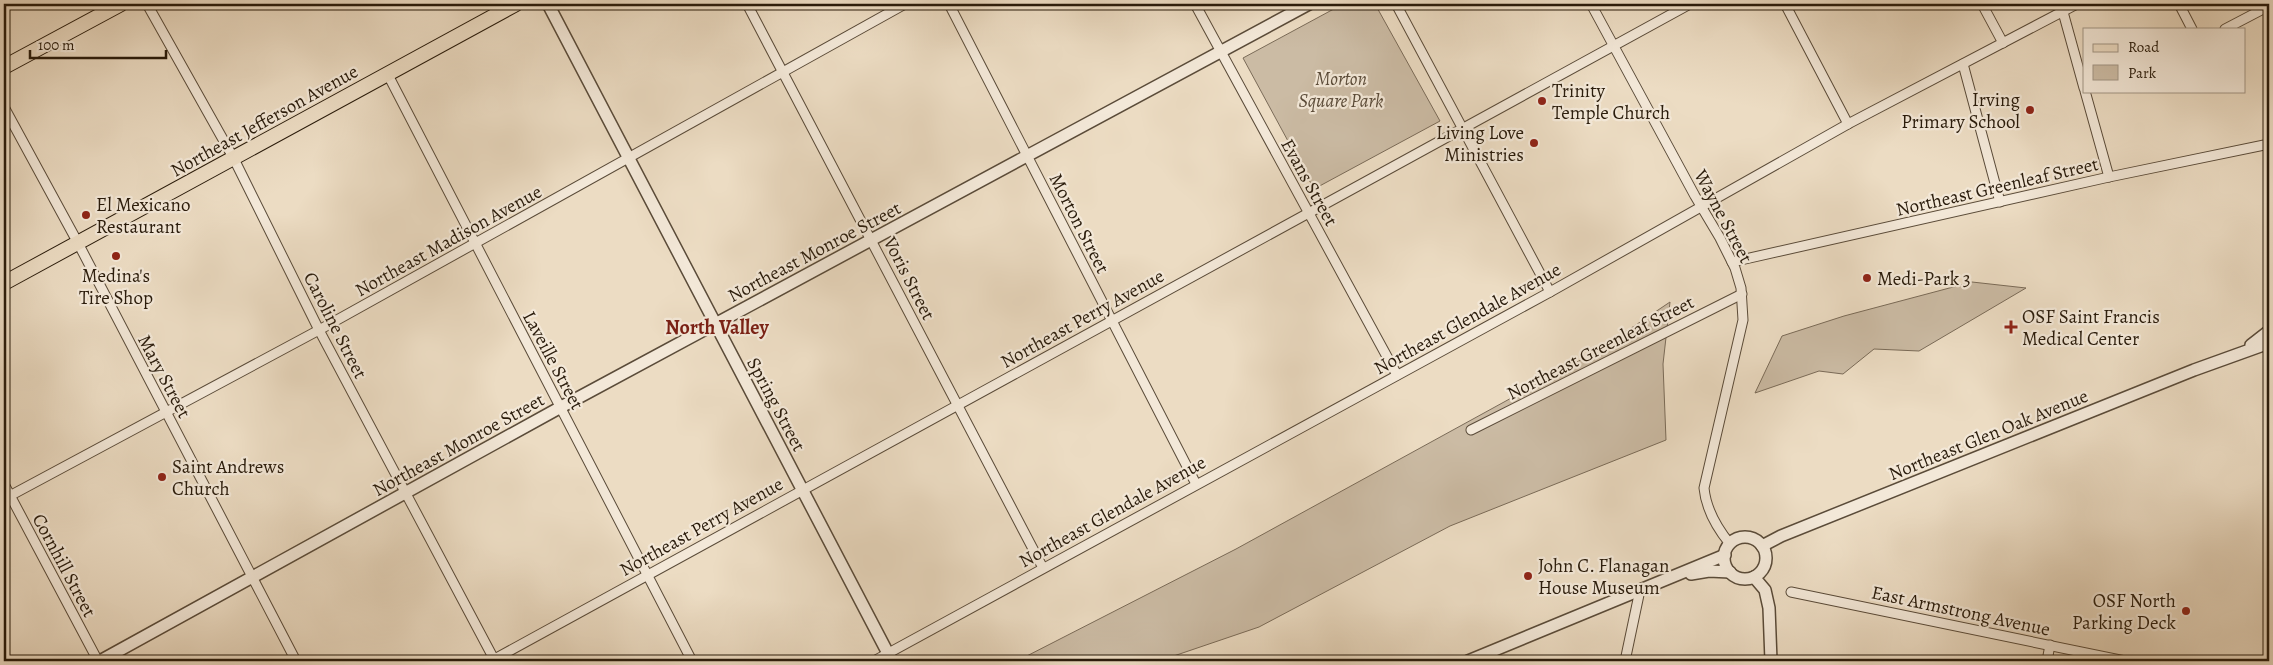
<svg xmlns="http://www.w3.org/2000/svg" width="2273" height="665" viewBox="0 0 2273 665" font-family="Alegreya,serif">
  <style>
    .green { fill: #cbbba4; stroke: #7a6b58 }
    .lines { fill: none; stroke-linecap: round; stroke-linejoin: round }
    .minor-casing { stroke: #5a4b39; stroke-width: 11 }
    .tertiary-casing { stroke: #5a4b39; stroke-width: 14 }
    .primary-casing { stroke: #291b0b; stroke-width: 16 }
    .minor { stroke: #f3e8d8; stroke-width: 9 }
    .tertiary { stroke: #f3e8d8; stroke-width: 11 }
    .primary { stroke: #ecdcc3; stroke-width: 14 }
    .poi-dot { fill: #8f2418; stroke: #f3e8d8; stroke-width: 2 }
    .labels { text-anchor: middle; stroke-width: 4.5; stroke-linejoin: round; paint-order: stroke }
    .park-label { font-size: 19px; font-style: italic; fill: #5a4b39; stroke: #f3e8d8 }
    .poi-label { font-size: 19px; fill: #291b0b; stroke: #f3e8d8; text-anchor: start }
    .street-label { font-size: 19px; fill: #291b0b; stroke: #f3e8d8 }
    .neighbourhood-label { font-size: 20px; font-weight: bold; fill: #7a1f14; stroke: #f3e8d8 }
  </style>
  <rect width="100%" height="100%" fill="#ecdcc3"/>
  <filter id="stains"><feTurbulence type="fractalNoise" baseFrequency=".004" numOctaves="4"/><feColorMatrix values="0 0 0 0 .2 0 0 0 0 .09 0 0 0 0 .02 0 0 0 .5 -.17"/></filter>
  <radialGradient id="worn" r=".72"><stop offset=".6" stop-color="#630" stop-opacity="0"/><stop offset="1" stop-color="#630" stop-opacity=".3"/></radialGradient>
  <g class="green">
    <polygon points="1343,4 1375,4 1440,121 1314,189 1243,58"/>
    <polygon points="1972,282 2026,288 1919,351 1874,349 1843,374 1819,371 1755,393 1782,336 1844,316"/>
    <polygon points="1670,302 1663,364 1666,440 1450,526 1259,627 1159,661 1017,661 1236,549 1597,351"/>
  </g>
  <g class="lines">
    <g class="minor-casing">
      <g id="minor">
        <polyline points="147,4 234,159 319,330 495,661"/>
        <polyline points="747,4 1043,568"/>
        <polyline points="949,4 1196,484"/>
        <polyline points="1195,4 1397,375"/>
        <polyline points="1396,4 1550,292"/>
        <path d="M1591,4L1695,196L1720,238L1735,268L1741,288L1743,320L1704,488C1706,509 1717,528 1730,544"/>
        <polyline points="1785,4 1848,124"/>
        <polyline points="1982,4 2003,43"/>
        <polyline points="2179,4 2192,29"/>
        <polyline points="2063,12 2084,88"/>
        <polyline points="2225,29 2269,6"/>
        <polyline points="1963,64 2000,202"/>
        <polyline points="387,73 692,661"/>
        <polyline points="2085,91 2109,177"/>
        <polyline points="4,107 78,243 296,661"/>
        <polyline points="1732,262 2109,177 2269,144"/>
        <polyline points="1471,430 1742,294"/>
        <polyline points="4,484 98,661"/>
        <polyline points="4,499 319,330 905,4"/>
        <polyline points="1791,592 2125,661"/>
        <polyline points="491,661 1690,4"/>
        <polyline points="874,661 1550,292 1848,124 2077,4"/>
        <polyline points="1625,661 1640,590"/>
        <polyline points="2047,661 2050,645"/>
      </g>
    </g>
    <g class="tertiary-casing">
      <g id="tertiary">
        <polyline points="548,4 892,661"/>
        <polyline points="2251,345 2269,331"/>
        <circle cx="1745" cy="558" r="21"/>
        <polyline points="1762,546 1781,536 2194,370 2269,343"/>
        <polyline points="1691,574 1709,571 1730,572"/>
        <polyline points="1754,577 1765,590 1769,608 1771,661"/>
        <polyline points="100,661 561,407 1309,4"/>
        <polyline points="1468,661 1725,555"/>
      </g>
    </g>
    <g class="primary-casing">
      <g id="primary">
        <polyline points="4,67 121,4"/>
        <polyline points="4,283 516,4"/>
      </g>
    </g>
    <use href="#minor" class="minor"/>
    <use href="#tertiary" class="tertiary"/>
    <use href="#primary" class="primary"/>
  </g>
  <g class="poi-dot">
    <circle cx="1542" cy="101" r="5"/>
    <circle cx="2030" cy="110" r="5"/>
    <circle cx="1534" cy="143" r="5"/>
    <circle cx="86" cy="215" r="5"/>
    <circle cx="116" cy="256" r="5"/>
    <circle cx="1867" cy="278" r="5"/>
    <path d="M2008.5 319.5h5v5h5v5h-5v5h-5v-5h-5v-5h5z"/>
    <circle cx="162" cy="477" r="5"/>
    <circle cx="1528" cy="576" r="5"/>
    <circle cx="2186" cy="611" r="5"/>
  </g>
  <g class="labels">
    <g class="park-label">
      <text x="1341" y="85">Morton<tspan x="1341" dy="22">Square Park</tspan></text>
    </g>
    <g class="poi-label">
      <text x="1552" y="97">Trinity<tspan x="1552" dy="22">Temple Church</tspan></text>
      <text x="2020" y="106" text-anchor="end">Irving<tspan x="2020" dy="22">Primary School</tspan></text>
      <text x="1524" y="139" text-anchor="end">Living Love<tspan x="1524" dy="22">Ministries</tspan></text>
      <text x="96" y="211">El Mexicano<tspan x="96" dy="22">Restaurant</tspan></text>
      <text x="116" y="282" text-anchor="middle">Medina's<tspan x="116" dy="22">Tire Shop</tspan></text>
      <text x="1877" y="285">Medi-Park 3</text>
      <text x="2022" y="323">OSF Saint Francis<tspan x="2022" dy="22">Medical Center</tspan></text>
      <text x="172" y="473">Saint Andrews<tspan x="172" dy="22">Church</tspan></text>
      <text x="1538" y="572">John C. Flanagan<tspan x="1538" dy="22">House Museum</tspan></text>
      <text x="2176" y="607" text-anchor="end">OSF North<tspan x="2176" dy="22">Parking Deck</tspan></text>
    </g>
    <g class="street-label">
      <text transform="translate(264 120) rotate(-29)" y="7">Northeast Jefferson Avenue</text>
      <text transform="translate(1310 182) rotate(61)" y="7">Evans Street</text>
      <text transform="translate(1997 186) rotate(-13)" y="7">Northeast Greenleaf Street</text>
      <text transform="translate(1724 216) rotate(62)" y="7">Wayne Street</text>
      <text transform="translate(1080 223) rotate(63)" y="7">Morton Street</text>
      <text transform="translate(448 240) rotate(-29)" y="7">Northeast Madison Avenue</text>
      <text transform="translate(814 251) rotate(-28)" y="7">Northeast Monroe Street</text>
      <text transform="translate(910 278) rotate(63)" y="7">Voris Street</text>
      <text transform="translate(1082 318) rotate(-29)" y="7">Northeast Perry Avenue</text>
      <text transform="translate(1467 318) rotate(-29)" y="7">Northeast Glendale Avenue</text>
      <text transform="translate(336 325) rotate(63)" y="7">Caroline Street</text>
      <text transform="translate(1600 347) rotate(-27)" y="7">Northeast Greenleaf Street</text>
      <text transform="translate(554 360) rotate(62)" y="7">Laveille Street</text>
      <text transform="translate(165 376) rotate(62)" y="7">Mary Street</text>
      <text transform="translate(777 404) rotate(62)" y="7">Spring Street</text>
      <text transform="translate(1988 434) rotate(-22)" y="7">Northeast Glen Oak Avenue</text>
      <text transform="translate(458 444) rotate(-29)" y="7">Northeast Monroe Street</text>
      <text transform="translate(1112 511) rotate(-29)" y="7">Northeast Glendale Avenue</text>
      <text transform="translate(701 526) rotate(-29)" y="7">Northeast Perry Avenue</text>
      <text transform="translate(65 565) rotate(62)" y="7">Cornhill Street</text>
      <text transform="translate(1961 610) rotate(12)" y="7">East Armstrong Avenue</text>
    </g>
    <g class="neighbourhood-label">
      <text x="717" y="334">North Valley</text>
    </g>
  </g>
  <rect width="2273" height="665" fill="none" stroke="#ecdcc3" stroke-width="20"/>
  <rect x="5" y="5" width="2263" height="655" fill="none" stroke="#291b0b" stroke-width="2.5"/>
  <rect x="10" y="10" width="2253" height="645" fill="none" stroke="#291b0b"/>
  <rect x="2083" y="28" width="162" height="65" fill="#f3e8d8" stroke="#a29686"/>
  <rect x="2093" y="44" width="25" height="8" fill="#ecdcc3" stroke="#a29686"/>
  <text x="2128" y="52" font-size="15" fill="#291b0b">Road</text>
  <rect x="2093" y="65" width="25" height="15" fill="#cbbba4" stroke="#a29686"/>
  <text x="2128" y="78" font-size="15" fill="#291b0b">Park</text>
  <path d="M30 50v8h136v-8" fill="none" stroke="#291b0b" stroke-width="2.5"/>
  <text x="38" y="50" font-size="15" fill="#291b0b" stroke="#f3e8d8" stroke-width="4" paint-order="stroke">100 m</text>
  <rect width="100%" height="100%" filter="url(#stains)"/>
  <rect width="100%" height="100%" fill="url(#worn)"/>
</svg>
